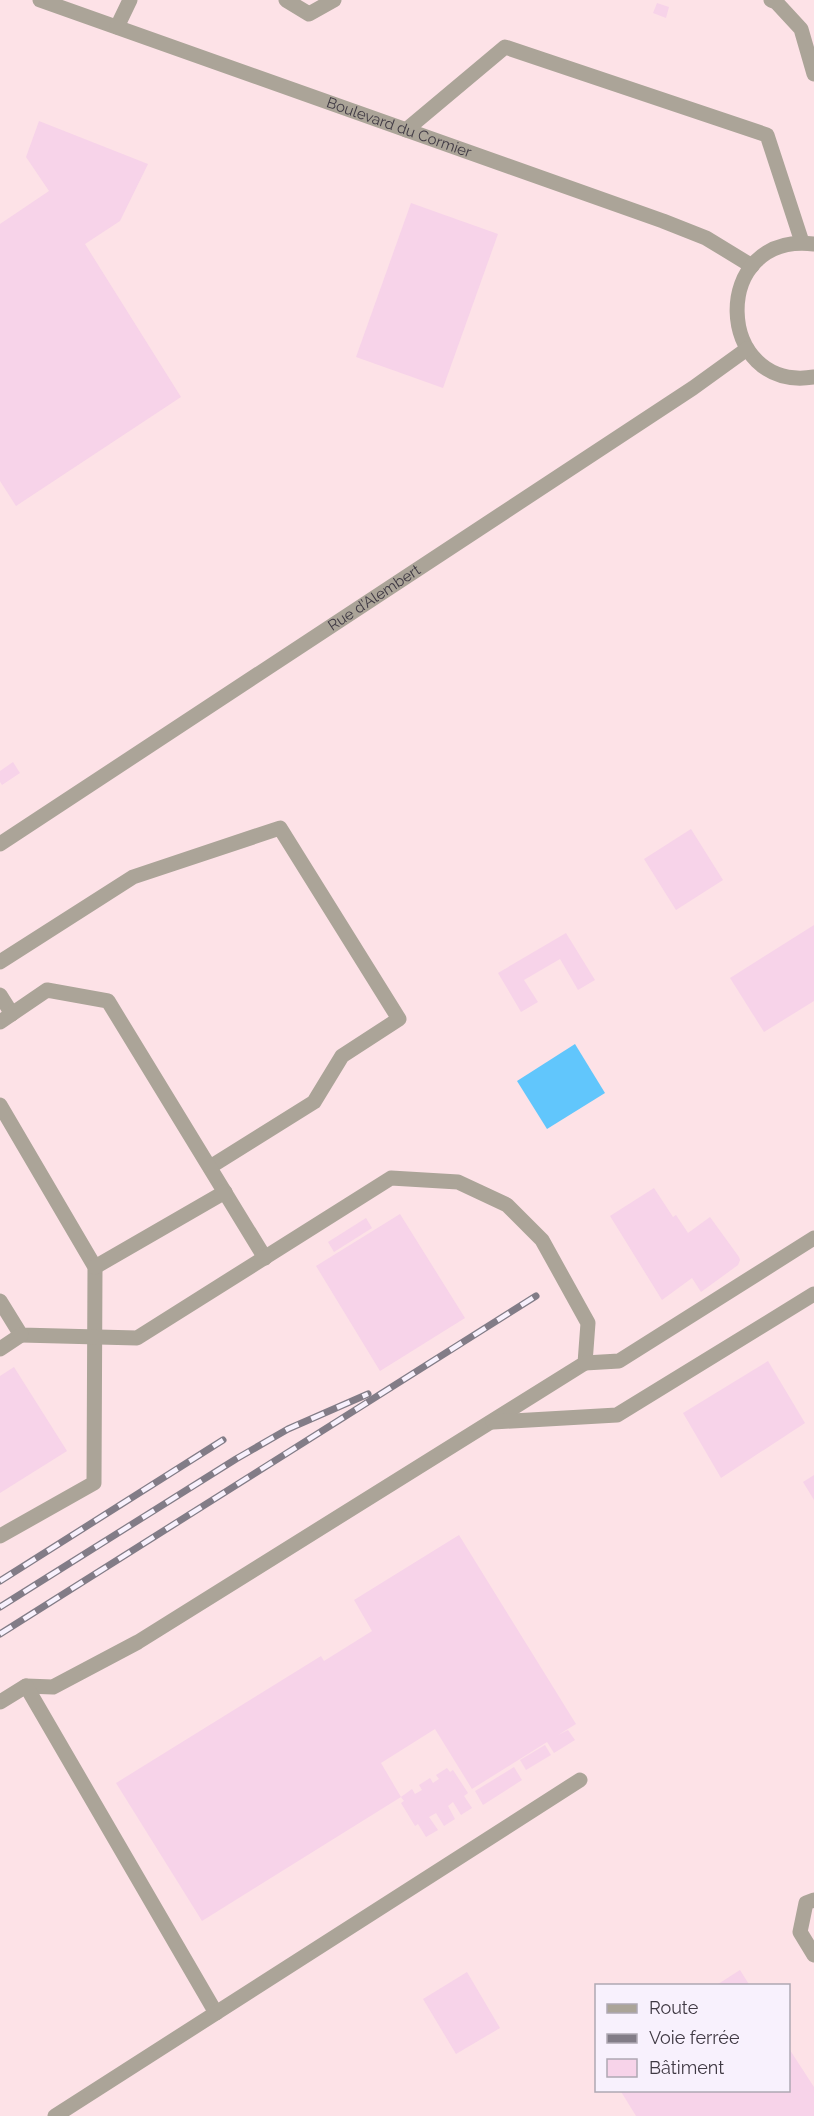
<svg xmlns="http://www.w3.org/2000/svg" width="814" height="2116" viewBox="0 0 814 2116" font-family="Raleway,sans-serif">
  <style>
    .commercial { fill: #fde2e7; fill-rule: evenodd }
    .water { fill: #61c6fc }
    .building { fill: #f7d3e9 }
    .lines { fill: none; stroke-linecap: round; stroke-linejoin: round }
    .minor { stroke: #aba498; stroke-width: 15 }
    .rail-casing { stroke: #827c87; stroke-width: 7 }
    .rail { stroke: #f8f1fd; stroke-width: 4.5; stroke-dasharray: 14; stroke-linecap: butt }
    .labels { text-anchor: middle; stroke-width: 4.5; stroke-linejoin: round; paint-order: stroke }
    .street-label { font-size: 15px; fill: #403a44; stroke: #f8f1fd }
  </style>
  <rect width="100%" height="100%" fill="#f8f1fd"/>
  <path class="commercial" d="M0,0H814V2116H0ZM596,1986H788V2090H596Z"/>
  <polygon class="water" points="575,1044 605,1093 547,1129 517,1081"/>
  <g class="building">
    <polygon points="657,3 669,7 666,18 653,13"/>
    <polygon points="39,121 148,164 120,221 85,244 181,397 16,506 0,481 0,224 49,191 26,157"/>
    <polygon points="411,203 498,234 443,388 356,357"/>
    <polygon points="13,762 20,773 2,785 0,782 0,771"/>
    <polygon points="691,829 723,880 676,910 644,859"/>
    <polygon points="814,925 814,1001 764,1032 730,978"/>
    <polygon points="566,933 595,980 578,990 560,959 524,980 538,1002 521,1012 498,973"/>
    <polygon points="654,1188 673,1217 676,1215 688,1233 710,1217 739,1257 740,1260 738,1265 701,1292 692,1278 662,1300 610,1216"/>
    <polygon points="400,1214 465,1318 380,1371 316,1266"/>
    <polygon points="366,1218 372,1228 334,1252 328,1242"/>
    <polygon points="768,1361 805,1423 721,1478 683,1413"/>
    <polygon points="14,1367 67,1451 0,1493 0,1376"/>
    <polygon points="814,1475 814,1500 803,1482"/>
    <polygon points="459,1535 576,1724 558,1735 568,1730 575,1740 554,1753 547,1742 472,1789 435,1729 381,1763 401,1797 202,1921 116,1783 321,1656 324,1661 372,1631 354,1600"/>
    <polygon points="545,1745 551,1755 526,1770 520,1760"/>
    <polygon points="514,1767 522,1780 483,1805 475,1791"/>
    <polygon points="447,1768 450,1772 453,1770 468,1793 464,1796 472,1808 461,1815 453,1802 448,1806 455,1819 444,1826 436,1813 429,1817 438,1830 426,1837 418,1824 415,1826 401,1803 404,1801 401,1797 412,1789 415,1794 422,1790 419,1785 430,1778 433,1783 439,1779 436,1775"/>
    <polygon points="740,1970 750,1986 715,1986"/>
    <polygon points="467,1972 500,2028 456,2054 423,1999"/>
    <polygon points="788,2047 814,2087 814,2116 636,2116 620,2090 788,2090"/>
  </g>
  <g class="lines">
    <g class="minor">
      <path id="s1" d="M40,0L663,221L706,238L752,266"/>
      <polyline points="286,0 309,14 334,0"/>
      <polyline points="771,0 776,2 801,29 814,74"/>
      <polyline points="117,27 130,0"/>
      <polyline points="406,130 505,47 767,135 802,242"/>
      <path d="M814,244C709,231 714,393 814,377"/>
      <path id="s2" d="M0,844L693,388L747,349"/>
      <polyline points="0,962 133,877 280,828 399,1019 342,1056 314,1102 210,1167"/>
      <polyline points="0,995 12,1014"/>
      <polyline points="0,1022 47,990 108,1001 265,1258"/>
      <polyline points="0,1105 95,1267 94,1483 0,1536"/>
      <polyline points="95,1267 225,1192"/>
      <polyline points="0,1301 21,1335 137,1338 391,1178 458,1182 507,1205 542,1240 588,1323 585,1363 138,1642 53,1687 26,1686"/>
      <polyline points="0,1349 21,1335"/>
      <polyline points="585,1363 619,1361 814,1238"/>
      <polyline points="493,1422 617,1415 814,1294"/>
      <polyline points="0,1702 26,1686 216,2013"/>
      <polyline points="814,1900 806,1903 800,1932 814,1955"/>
      <polyline points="55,2116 580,1780"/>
    </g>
    <g class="rail-casing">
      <g id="rail">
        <polyline points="0,1581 223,1440"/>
        <polyline points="0,1607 236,1459 288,1429 368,1394"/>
        <polyline points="0,1634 536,1296"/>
      </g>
    </g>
    <use href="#rail" class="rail"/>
  </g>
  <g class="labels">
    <g class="street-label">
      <text dy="5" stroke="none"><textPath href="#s1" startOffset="381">Boulevard du Cormier</textPath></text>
      <text dy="5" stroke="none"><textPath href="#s2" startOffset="448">Rue d’Alembert</textPath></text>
    </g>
  </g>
  <rect x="595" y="1984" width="195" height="108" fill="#f8f1fd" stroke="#aea8b3" stroke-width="1.5"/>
  <rect x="607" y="2004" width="30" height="9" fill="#aba498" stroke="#aea8b3" stroke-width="1.5"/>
  <text x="649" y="2014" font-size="18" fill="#403a44">Route</text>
  <rect x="607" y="2034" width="30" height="9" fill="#827c87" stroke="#aea8b3" stroke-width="1.5"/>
  <text x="649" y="2044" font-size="18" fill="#403a44">Voie ferrée</text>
  <rect x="607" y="2059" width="30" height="18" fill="#f7d3e9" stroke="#aea8b3" stroke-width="1.5"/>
  <text x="649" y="2074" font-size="18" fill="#403a44">Bâtiment</text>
</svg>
